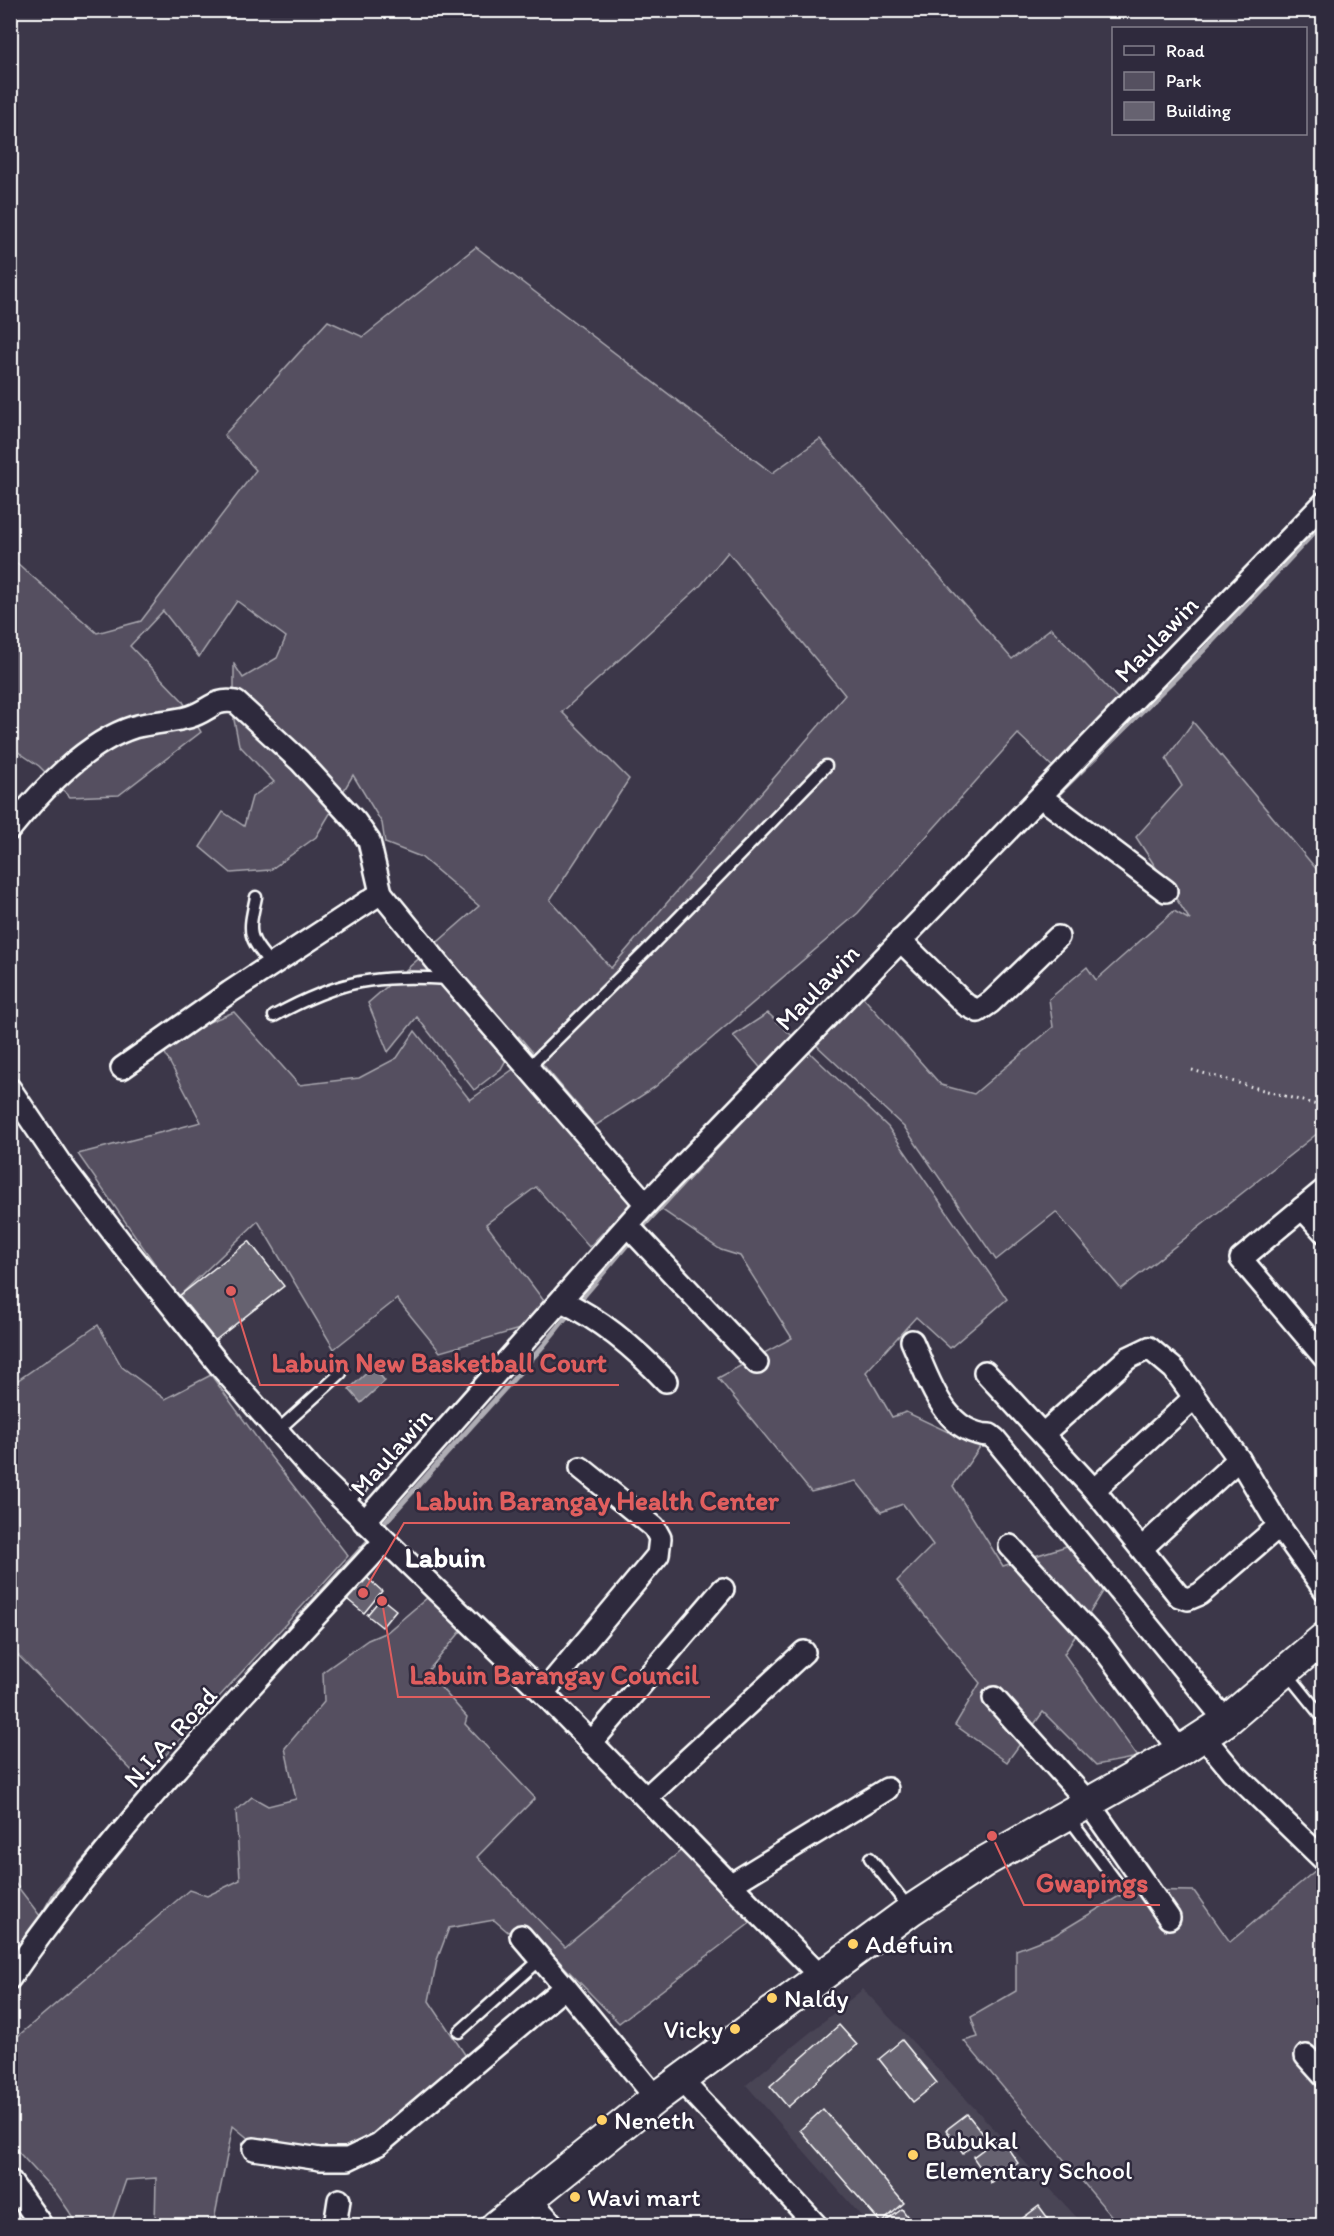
<svg xmlns="http://www.w3.org/2000/svg" width="1334" height="2236" viewBox="0 0 1334 2236" font-family="Itim,sans-serif">
  <style>
    .built { fill: #494455 }
    .green { fill: #555060; stroke: #aaa8b0; stroke-width: 1.5; fill-rule: evenodd }
    .water { fill: #797682; stroke: #afadb4; stroke-width: 1.5 }
    .lines { fill: none; stroke-linecap: round; stroke-linejoin: round }
    .stream { stroke: #afadb4; stroke-width: 5 }
    .building { fill: #666270; stroke: #fff; stroke-width: 1.5 }
    .service-casing { stroke: #fff; stroke-width: 15 }
    .minor-casing { stroke: #fff; stroke-width: 26 }
    .secondary-casing { stroke: #fff; stroke-width: 34 }
    .path { stroke: #fff; stroke-width: 3; stroke-dasharray: 1.5 4.5; stroke-linecap: butt }
    .service { stroke: #2f2a3d; stroke-width: 10 }
    .minor { stroke: #2f2a3d; stroke-width: 21 }
    .secondary { stroke: #2f2a3d; stroke-width: 30 }
    .poi-dot { fill: #ffd166; stroke: #2f2a3d; stroke-width: 2 }
    .labels { text-anchor: middle; stroke-width: 5; stroke-linejoin: round; paint-order: stroke }
    .street-label { font-size: 26px; fill: #fff; stroke: #2f2a3d }
    .poi-label { font-size: 26px; fill: #fff; stroke: #2f2a3d; text-anchor: start }
    .quarter-label { font-size: 28px; font-weight: bold; fill: #fff; stroke: #2f2a3d }
    .leader { fill: none; stroke: #e05e5e; stroke-width: 2 }
    .callout-dot { fill: #e05e5e; stroke: #2f2a3d; stroke-width: 2 }
    .callout-label { font-size: 27px; text-anchor: middle; font-weight: bold; fill: #e05e5e; stroke: #2f2a3d; stroke-width: 5; stroke-linejoin: round; paint-order: stroke }
  </style>
  <rect width="100%" height="100%" fill="#3c3749"/>
  <filter id="ink" filterUnits="userSpaceOnUse"><feTurbulence type="fractalNoise" baseFrequency=".0167" numOctaves="2"/><feDisplacementMap in="SourceGraphic" scale="12" xChannelSelector="R" yChannelSelector="G"/><feConvolveMatrix kernelMatrix="1 2 1 2 8 2 1 2 1" color-interpolation-filters="sRGB"/></filter>
  <g filter="url(#ink)">
    <polygon class="built" points="863,1989 1084,2225 869,2225 746,2085"/>
    <g class="green">
      <path d="M476,247L772,473L820,439L1012,659L1051,628L1120,701L1056,770L1018,734L858,913L655,1087L595,1126L519,1036L501,1069L474,1090L417,1017L388,1052L368,1003L479,906L421,857L385,843L382,823L353,775L316,837L270,870L231,873L200,847L223,812L244,826L252,797L274,782L239,745L234,720V664L243,678L277,658L286,637L237,601L199,657L163,611L130,646L182,700L201,732L119,795L70,797L39,766L11,747L10,557L97,633L141,621L256,470L224,435L328,321L363,337ZM728,552L845,695L611,968L550,900L629,779L562,712L701,585Z"/>
      <polygon points="1193,722 1323,877 1323,1129 1121,1289 1056,1212 996,1260 905,1128 814,1043 862,996 941,1085 974,1094 1053,1027 1049,999 1087,967 1096,980 1174,911 1190,920 1136,837 1182,786 1166,759"/>
      <polygon points="234,1012 299,1085 359,1078 397,1058 415,1031 470,1100 515,1068 630,1204 589,1247 536,1187 486,1224 544,1301 523,1328 440,1352 397,1299 334,1349 258,1221 178,1297 78,1154 201,1122 159,1042"/>
      <polygon points="768,1013 888,1127 1007,1299 950,1348 916,1317 866,1372 892,1417 906,1412 980,1447 953,1486 1003,1566 1073,1544 1104,1590 1064,1654 1138,1757 1096,1765 1043,1712 1007,1762 955,1725 980,1683 897,1581 933,1545 903,1504 881,1512 856,1481 811,1492 718,1378 792,1338 740,1256 721,1250 661,1209 776,1086 733,1036"/>
      <polygon points="98,1325 122,1367 165,1399 211,1375 267,1452 348,1556 142,1781 18,1655 11,1663 11,1385"/>
      <polygon points="427,1598 462,1630 427,1672 467,1717 465,1724 535,1798 477,1857 565,1947 683,1849 753,1921 619,2023 525,1926 508,1932 494,1920 449,1928 437,1960 429,2001 466,2056 383,2132 338,2152 249,2139 233,2126 213,2225 155,2225 156,2178 126,2180 111,2223 75,2220 57,2194 11,2144 11,2042 189,1890 207,1896 240,1880 236,1811 252,1797 268,1806 296,1799 285,1748 324,1702 323,1672 368,1640 387,1632"/>
      <polygon points="1323,1864 1323,2225 1119,2225 964,2041 978,2037 971,2017 1016,1991 1016,1950 1055,1935 1129,1890 1194,1891 1230,1942"/>
      <polygon points="11,1878 44,1921 11,1984"/>
    </g>
    <polygon class="water" points="373,1367 385,1381 361,1403 349,1389"/>
    <g class="lines">
      <g class="stream">
        <polyline points="1060,792 1204,650 1324,522"/>
        <polyline points="1030,822 1039,813"/>
        <polyline points="638,1232 717,1146"/>
        <polyline points="578,1303 632,1239"/>
        <polyline points="380,1528 544,1345 572,1310"/>
        <polyline points="251,1670 374,1535"/>
        <polyline points="40,1920 55,1894 114,1826"/>
      </g>
    </g>
    <g class="building">
      <polygon points="249,1241 284,1286 213,1342 178,1297"/>
      <polygon points="362,1573 382,1591 364,1613 343,1596"/>
      <polygon points="381,1598 396,1610 382,1627 367,1615"/>
      <polygon points="839,2025 857,2045 788,2107 770,2086"/>
      <polygon points="902,2040 937,2083 913,2102 879,2059"/>
      <polygon points="823,2109 904,2203 881,2223 800,2130"/>
      <polygon points="967,2114 985,2136 963,2153 946,2130"/>
      <polygon points="1000,2137 1018,2163 991,2183 973,2157"/>
      <polygon points="1039,2206 1053,2225 1022,2226 1019,2221"/>
      <polygon points="902,2209 914,2226 882,2226 881,2225"/>
      <polygon points="1070,2219 1075,2226 1062,2226"/>
    </g>
    <g class="lines">
      <g class="service-casing">
        <g id="service">
          <path d="M256,897C248,934 247,936 272,965"/>
          <path d="M274,1016C341,979 375,975 451,979"/>
          <polyline points="528,1068 651,946 826,766"/>
          <polyline points="278,1430 341,1373"/>
          <polyline points="345,1503 361,1489"/>
          <polyline points="1286,1672 1324,1719"/>
          <polyline points="1068,1817 1119,1885"/>
          <polyline points="870,1858 909,1908"/>
          <polyline points="459,2032 541,1959"/>
        </g>
      </g>
      <g class="minor-casing">
        <g id="minor">
          <polyline points="1041,797 1166,891"/>
          <path d="M10,829C41,791 86,742 134,727C152,722 171,722 189,717C210,711 213,698 236,702L300,761L355,821L369,841L381,893"/>
          <polyline points="900,940 966,1005 978,1011 991,1002 1058,937"/>
          <polyline points="122,1068 230,992 381,893 451,979 646,1204"/>
          <polyline points="10,1089 60,1163 122,1244 221,1367 312,1470 543,1693 820,1976"/>
          <polyline points="1324,1190 1241,1259 1324,1357"/>
          <polyline points="1302,1208 1324,1232"/>
          <polyline points="628,1226 757,1363"/>
          <path d="M562,1301C601,1320 636,1349 666,1381"/>
          <path d="M912,1341C928,1376 943,1434 990,1435L995,1439L1226,1721"/>
          <polyline points="985,1372 1094,1490 1179,1596 1188,1599 1200,1594 1279,1526"/>
          <polyline points="1043,1434 1128,1358 1149,1348 1174,1369 1239,1459 1279,1526 1324,1589"/>
          <polyline points="1094,1490 1194,1398"/>
          <polyline points="364,1522 646,1204 1324,503"/>
          <polyline points="1010,1546 1100,1644 1180,1751"/>
          <polyline points="1142,1548 1239,1459"/>
          <polyline points="543,1693 658,1555 660,1538 654,1527 581,1468"/>
          <polyline points="994,1698 1087,1801 1169,1918"/>
          <polyline points="1203,1736 1232,1771 1324,1860"/>
          <polyline points="591,1743 723,1589"/>
          <polyline points="646,1798 804,1652"/>
          <polyline points="730,1885 887,1789"/>
          <polyline points="521,1936 565,1987"/>
          <path d="M10,1978C119,1820 255,1683 384,1542"/>
          <polyline points="1306,2056 1324,2076"/>
          <polyline points="682,2081 817,2226"/>
          <polyline points="254,2149 320,2159 348,2159 379,2144 565,1987 656,2098"/>
          <polyline points="10,2181 42,2226"/>
          <polyline points="531,2200 554,2226"/>
          <polyline points="335,2226 339,2200"/>
        </g>
      </g>
      <g class="secondary-casing">
        <polyline id="secondary" points="496,2226 656,2098 911,1910 984,1862 1180,1751 1226,1721 1324,1638"/>
      </g>
      <polyline class="path" points="1192,1070 1324,1107"/>
      <use href="#service" class="service"/>
      <use href="#minor" class="minor"/>
      <use href="#secondary" class="secondary"/>
    </g>
  </g>
  <g class="poi-dot">
    <circle cx="853" cy="1944" r="6"/>
    <circle cx="772" cy="1998" r="6"/>
    <circle cx="735" cy="2029" r="6"/>
    <circle cx="602" cy="2120" r="6"/>
    <circle cx="913" cy="2155" r="6"/>
    <circle cx="575" cy="2197" r="6"/>
  </g>
  <g class="labels">
    <g class="street-label">
      <text transform="translate(1156 639) rotate(-46)" y="9">Maulawin</text>
      <text transform="translate(817 987) rotate(-46)" y="9">Maulawin</text>
      <text transform="translate(391 1452) rotate(-48)" y="9">Maulawin</text>
      <text transform="translate(170 1737) rotate(-48)" y="9">N.I.A. Road</text>
    </g>
    <g class="poi-label">
      <text x="865" y="1953">Adefuin</text>
      <text x="784" y="2007">Naldy</text>
      <text x="723" y="2038" text-anchor="end">Vicky</text>
      <text x="614" y="2129">Neneth</text>
      <text x="925" y="2149">Bubukal<tspan x="925" dy="30">Elementary School</tspan></text>
      <text x="587" y="2206">Wavi mart</text>
    </g>
    <g class="quarter-label">
      <text x="445" y="1567">Labuin</text>
    </g>
  </g>
  <path class="leader" d="M231 1291L260 1385H619M363 1593L404 1523H790M382 1601L398 1697H710M992 1836L1024 1905H1160"/>
  <g class="callout-dot">
    <circle cx="231" cy="1291" r="6"/>
    <circle cx="363" cy="1593" r="6"/>
    <circle cx="382" cy="1601" r="6"/>
    <circle cx="992" cy="1836" r="6"/>
  </g>
  <g class="callout-label">
    <text x="439" y="1372">Labuin New Basketball Court</text>
    <text x="597" y="1510">Labuin Barangay Health Center</text>
    <text x="554" y="1684">Labuin Barangay Council</text>
    <text x="1092" y="1892">Gwapings</text>
  </g>
  <rect width="1334" height="2236" fill="none" stroke="#2f2a3d" stroke-width="36"/>
  <rect x="18" y="18" width="1298" height="2200" fill="none" stroke="#fff" stroke-width="2" filter="url(#ink)"/>
  <rect x="1112" y="27" width="195" height="108" fill="#2f2a3d" stroke="#827f8b" stroke-width="1.5"/>
  <rect x="1124" y="46" width="30" height="9" fill="#2f2a3d" stroke="#827f8b" stroke-width="1.5"/>
  <text x="1166" y="57" font-size="18" fill="#ffffff">Road</text>
  <rect x="1124" y="72" width="30" height="18" fill="#555060" stroke="#827f8b" stroke-width="1.5"/>
  <text x="1166" y="87" font-size="18" fill="#ffffff">Park</text>
  <rect x="1124" y="102" width="30" height="18" fill="#666270" stroke="#827f8b" stroke-width="1.5"/>
  <text x="1166" y="117" font-size="18" fill="#ffffff">Building</text>
</svg>
